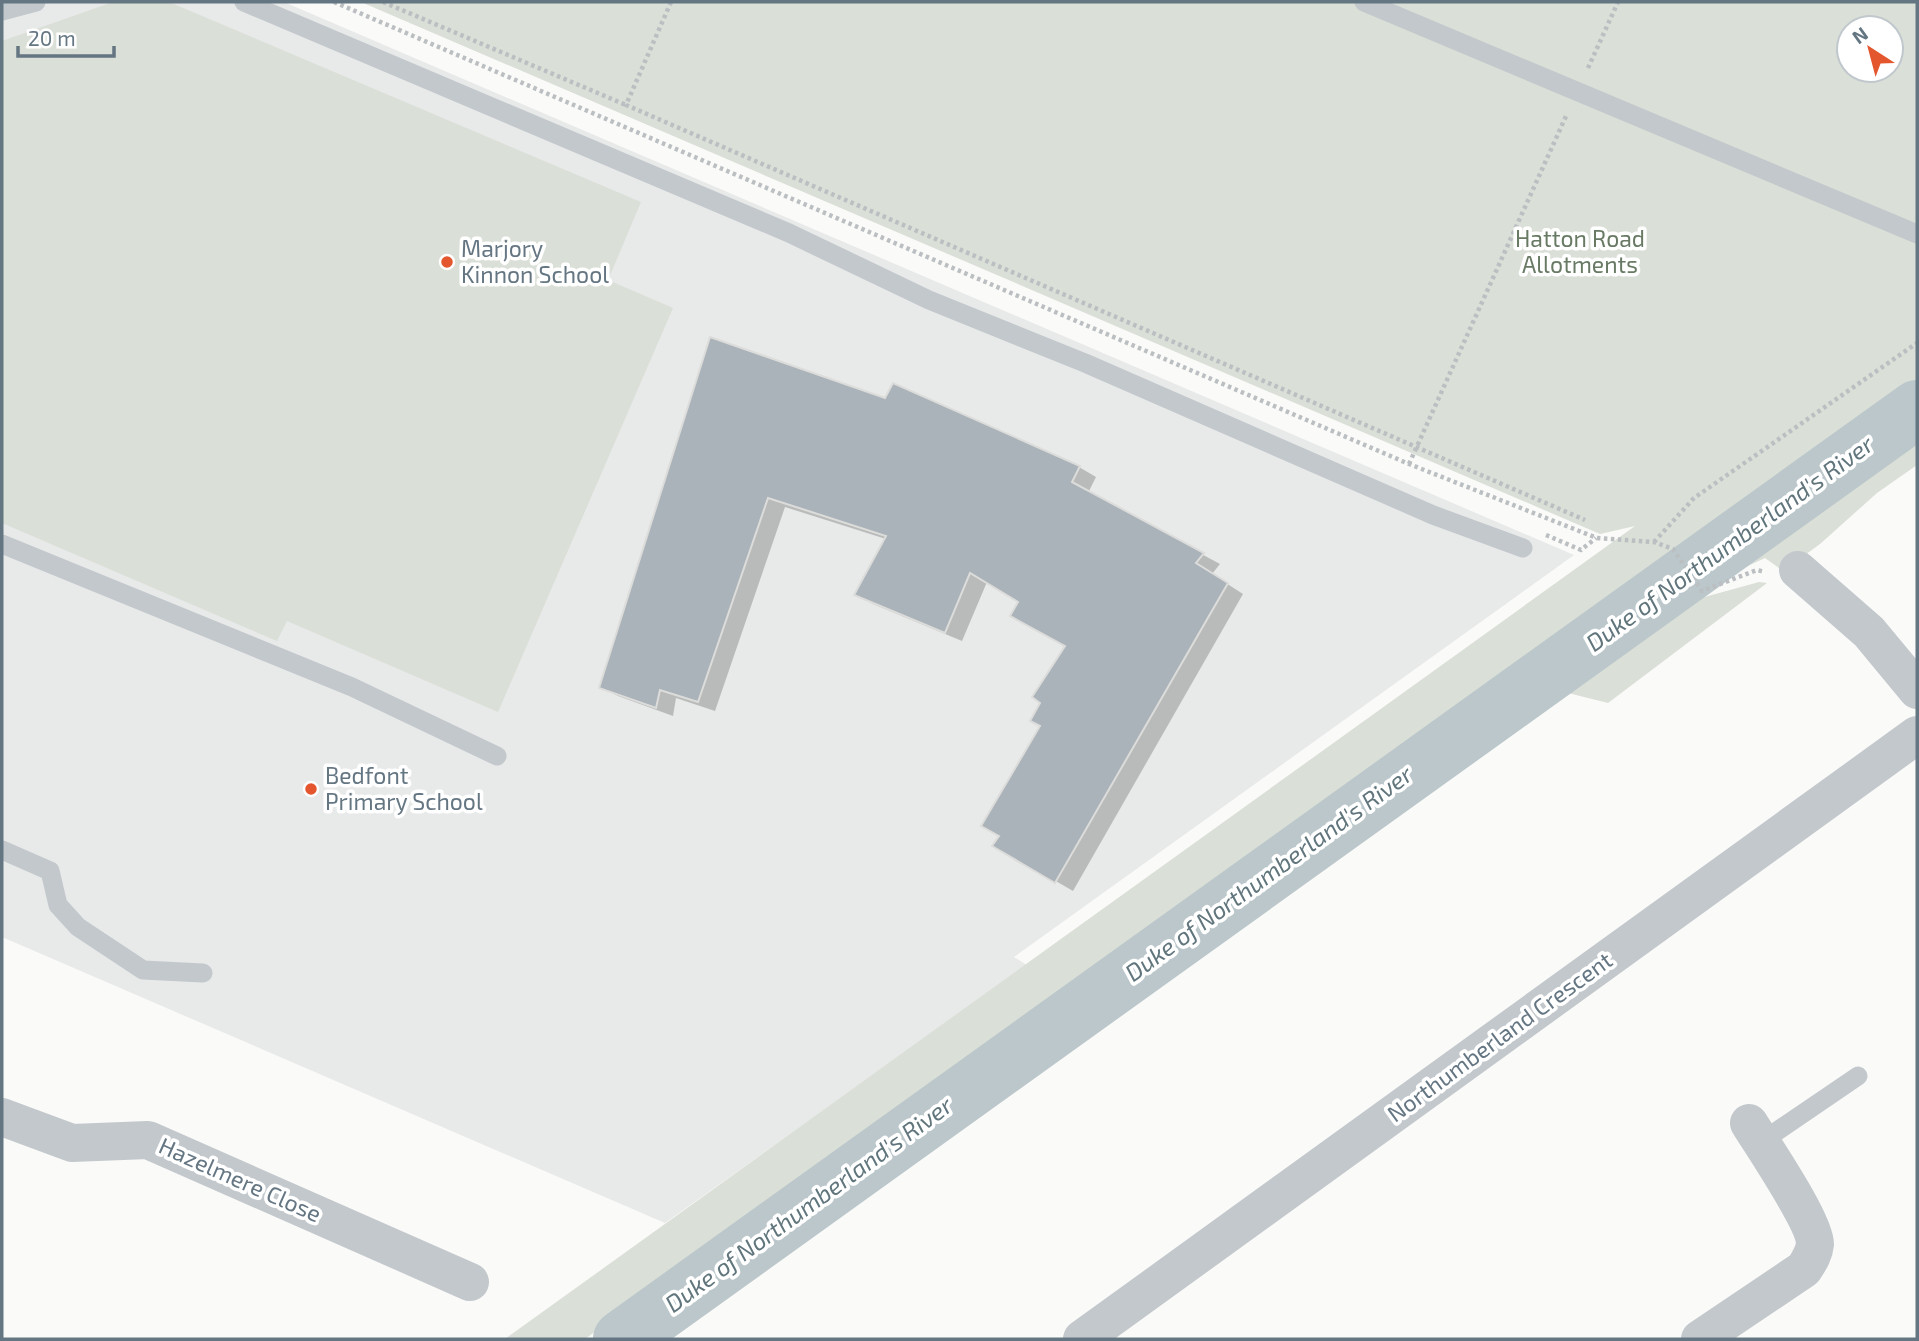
<svg xmlns="http://www.w3.org/2000/svg" width="1919" height="1341" viewBox="0 0 1919 1341" font-family="'Exo 2',sans-serif">
  <style>
    .built { fill: #e8e9e9 }
    .green { fill: #dadfd7; fill-rule: evenodd }
    .shadow { fill: #0003 }
    .lines { fill: none; stroke-linecap: round; stroke-linejoin: round }
    .river { stroke: #bbc7cb; stroke-width: 58 }
    .building { fill: #aab3b9; stroke: #dcdcda; stroke-width: 2 }
    .path { stroke: #bbbfc2; stroke-width: 4.5; stroke-dasharray: 3.5 3.5; stroke-linecap: butt }
    .lane { stroke: #c3c8cc; stroke-width: 19 }
    .street { stroke: #c3c8cc; stroke-width: 38 }
    .poi-dot { fill: #e4572e; stroke: #fff; stroke-width: 2.5 }
    .labels { text-anchor: middle; stroke-width: 7; stroke-linejoin: round; paint-order: stroke }
    .park-label { font-size: 23px; fill: #687a64; stroke: #fff }
    .poi-label { font-size: 23px; fill: #657683; stroke: #fff; text-anchor: start }
    .street-label { font-size: 23px; fill: #657683; stroke: #fff }
    .water-label { font-size: 24px; font-style: italic; fill: #60757c; stroke: #fff }
  </style>
  <rect width="100%" height="100%" fill="#fafaf8"/>
  <polygon class="built" points="2,2 284,2 1574,555 1014,957 1027,965 665,1223 2,937"/>
  <g class="green">
    <polygon points="113,2 169,2 641,202 608,280 673,308 498,712 287,621 277,641 2,523 2,41"/>
    <path d="M361,2H1917V384L1666,560L585,1339H505L1635,526L1600,534ZM1849,28H1891V70H1849Z"/>
    <polygon points="1917,429 1917,465 1877,493 1820,544 1783,571 1765,558 1707,585 1705,582"/>
    <polygon points="1759,582 1767,583 1608,703 1560,691 1674,608 1697,594 1701,598"/>
  </g>
  <polygon class="shadow" points="711,339 885,400 894,385 1079,467 1096,477 1088,493 1220,564 1212,574 1243,594 1073,891 995,846 1001,835 1042,726 1067,645 1020,602 987,582 962,641 873,604 856,595 886,539 785,507 715,711 676,698 673,716 618,696 601,687"/>
  <g class="lines">
    <polyline class="river" points="622,1339 1917,409"/>
  </g>
  <polygon class="building" points="710,337 885,398 893,383 1080,466 1072,482 1204,553 1196,563 1228,583 1055,883 992,846 999,836 981,826 1040,726 1030,721 1040,703 1032,697 1065,646 1010,616 1018,602 970,573 945,633 854,595 886,536 768,498 698,702 660,690 656,708 599,688"/>
  <g class="lines">
    <g class="path">
      <polyline points="334,2 1409,464 1597,538 1654,542 1673,549 1702,591 1757,570 1765,572"/>
      <polyline points="383,2 626,105"/>
      <polyline points="671,2 626,105 1585,520"/>
      <polyline points="1588,68 1618,2"/>
      <polyline points="1409,464 1567,114"/>
      <polyline points="1546,535 1581,550 1596,538"/>
      <polyline points="1654,542 1694,498 1917,343"/>
    </g>
    <g class="lane">
      <polyline points="244,2 789,233 929,300 1085,363 1433,515 1523,548"/>
      <polyline points="1364,2 1917,234"/>
      <polyline points="2,11 36,2"/>
      <polyline points="2,544 352,687 497,756"/>
      <polyline points="2,850 50,871 58,905 78,927 143,970 203,973"/>
      <polyline points="1761,1142 1858,1076"/>
    </g>
    <g class="street">
      <polyline points="1798,570 1869,632 1917,690"/>
      <polyline points="2,1117 72,1143 148,1140 470,1282"/>
      <polyline points="1082,1339 1917,735"/>
      <path d="M1700,1339L1804,1269C1809,1261 1814,1254 1815,1244C1815,1222 1763,1146 1749,1123"/>
    </g>
  </g>
  <g class="poi-dot">
    <circle cx="447" cy="262" r="7"/>
    <circle cx="311" cy="789" r="7"/>
  </g>
  <g class="labels">
    <g class="park-label">
      <text x="1580" y="247">Hatton Road<tspan x="1580" dy="26">Allotments</tspan></text>
    </g>
    <g class="poi-label">
      <text x="461" y="257">Marjory<tspan x="461" dy="26">Kinnon School</tspan></text>
      <text x="325" y="784">Bedfont<tspan x="325" dy="26">Primary School</tspan></text>
    </g>
    <g class="street-label">
      <text transform="translate(1500 1037) rotate(-36)" y="8">Northumberland Crescent</text>
      <text transform="translate(240 1180) rotate(24)" y="8">Hazelmere Close</text>
    </g>
    <g class="water-label">
      <text transform="translate(1730 544) rotate(-36)" y="8">Duke of Northumberland's River</text>
      <text transform="translate(1269 874) rotate(-36)" y="8">Duke of Northumberland's River</text>
      <text transform="translate(809 1205) rotate(-36)" y="8">Duke of Northumberland's River</text>
    </g>
  </g>
  <rect width="1919" height="1341" fill="none" stroke="#657683" stroke-width="7"/>
  <g transform="translate(1870 49) rotate(324)"><circle r="33" fill="#ffffff" stroke="#c1c8cd" stroke-width="2"/>
  <path d="M0-5L12 26L0 18L-12 26Z" fill="#e4572e"/>
  <text y="-10" font-size="19" font-weight="bold" text-anchor="middle" fill="#657683">N</text>
  </g>
  <path d="M18 46v10h96v-10" fill="none" stroke="#657683" stroke-width="3.5"/>
  <text x="28" y="46" font-size="21" fill="#657683" stroke="#ffffff" stroke-width="5" paint-order="stroke">20 m</text>
</svg>
